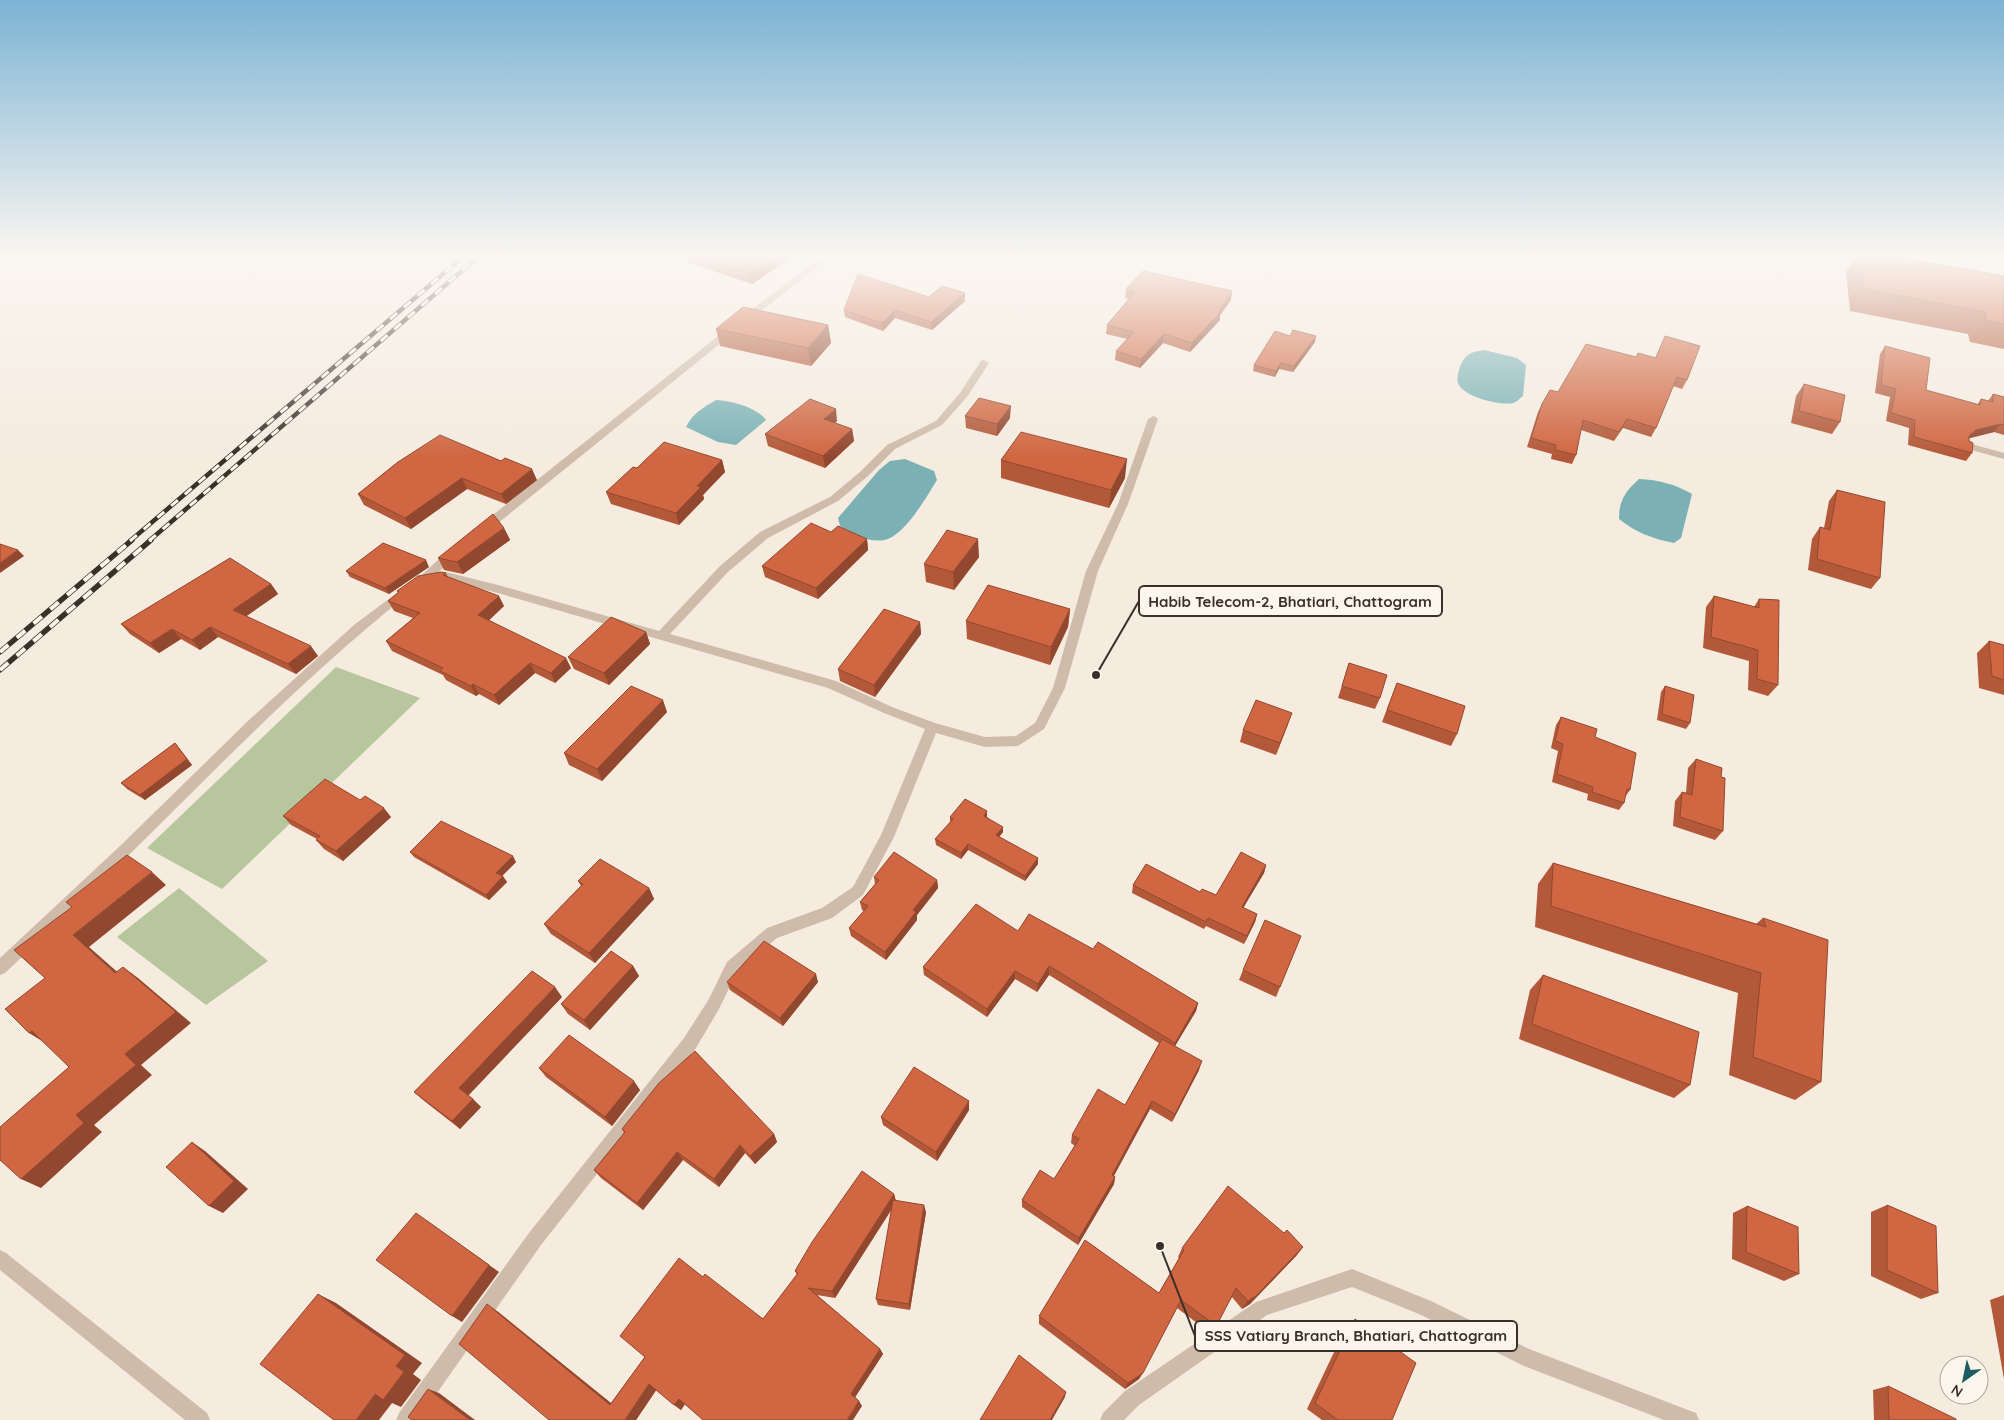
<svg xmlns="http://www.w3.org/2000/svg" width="2004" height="1420" viewBox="0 0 2004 1420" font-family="Quicksand,sans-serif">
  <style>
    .green { fill: #b7c69d }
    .water { fill: #7bb1b5 }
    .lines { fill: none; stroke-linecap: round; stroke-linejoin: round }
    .minor { fill: #cfbba9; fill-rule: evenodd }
    .rail-far1-casing { stroke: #3b2f29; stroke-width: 4.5 }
    .rail-casing { stroke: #3b2f29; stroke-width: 5.5 }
    .rail-far1 { stroke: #fcf5ec; stroke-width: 3; stroke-dasharray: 9; stroke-linecap: butt }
    .rail { stroke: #fcf5ec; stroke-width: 4; stroke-dasharray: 11; stroke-linecap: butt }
    .wall { fill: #b35939 }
    .shaded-wall { fill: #92482e }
    .building { fill: #d06742; stroke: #92482e }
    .leader { fill: none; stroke: #3b2f29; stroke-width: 2 }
    .callout-dot { fill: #3b2f29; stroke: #fcf5ec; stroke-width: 2 }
    .callout { fill: #fcf5ec; stroke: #3b2f29; stroke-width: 2 }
    .callout-label { font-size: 15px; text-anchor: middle; font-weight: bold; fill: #3b2f29 }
  </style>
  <rect width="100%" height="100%" fill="#f5ebdf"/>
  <g class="green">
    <polygon points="336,667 420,698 222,889 147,848"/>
    <polygon points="179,888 268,961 206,1005 117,937"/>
  </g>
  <g class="water">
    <path d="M1484,350L1517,358L1526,365L1523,396C1520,398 1517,402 1513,403C1501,406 1465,397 1459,385C1456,380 1458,372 1460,367C1465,354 1471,352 1484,350Z"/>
    <path d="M716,400C732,401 756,407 766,420L736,445L718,442L686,427C692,414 704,407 716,400Z"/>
    <path d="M905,459L934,471L937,480C927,496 904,537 884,540C869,543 852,533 840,526L838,518L879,470L890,461Z"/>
    <path d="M1639,479C1659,480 1674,484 1692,494L1681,538L1674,543C1653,539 1635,532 1619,519C1619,500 1625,492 1639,479Z"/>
  </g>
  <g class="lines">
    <g class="minor">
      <polygon points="822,257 831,257 748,321 487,532 479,532 478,529 479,526 742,317"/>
      <polygon points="984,360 989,363 967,397 942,425 895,449 868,476 838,501 768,538 728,572 670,634 836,681 892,707 935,723 985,737 1016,736 1035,723 1053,688 1086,571 1118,504 1148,419 1153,416 1156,417 1158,419 1128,504 1098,571 1065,688 1044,729 1018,746 985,747 936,733 894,837 863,895 832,918 777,938 737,972 719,1009 696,1048 541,1245 418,1420 396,1420 399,1413 529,1233 684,1038 709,999 727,962 767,928 822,908 853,887 881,835 925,729 884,713 828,688 498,593 446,580 433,583 428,581 422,584 416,580 448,551 452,550 458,554 456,557 435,575 446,572 498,585 659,631 720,566 760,532 830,497 860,472 887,445 936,421 960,393 981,361"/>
      <polygon points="1968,443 2004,453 2004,459 1964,448 1964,444"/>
      <path d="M402,589L408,593L406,596C308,674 221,764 132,852C90,893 47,933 5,973L0,975V958L120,846L250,719L354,625Z"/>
      <polygon points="0,1250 6,1253 207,1413 210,1420 185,1420 0,1270"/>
      <polygon points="1352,1269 1431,1301 1529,1349 1696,1413 1699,1420 1664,1420 1524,1366 1419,1314 1352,1287 1267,1315 1139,1405 1124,1420 1100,1420 1103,1413 1125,1391 1256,1302"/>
    </g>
    <g class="rail-far1-casing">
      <g id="rail-far1">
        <polyline points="130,541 463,257"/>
        <polyline points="149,541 478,257"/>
      </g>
    </g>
    <g class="rail-casing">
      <g id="rail">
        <polyline points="0,652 132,540"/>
        <polyline points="0,670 151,540"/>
      </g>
    </g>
    <use href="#rail-far1" class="rail-far1"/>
    <use href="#rail" class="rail"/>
  </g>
  <g class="wall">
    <polygon points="686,257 792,257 752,284 687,262"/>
    <polygon points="1855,257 1897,257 2004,276 2004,349 1970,342 1968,334 1850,311 1846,272"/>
    <polygon points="1126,289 1231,300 1220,315 1220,320 1190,352 1163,343 1140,368 1115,360 1116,351 1127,339 1106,334 1107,325 1129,299 1125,298"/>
    <polygon points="965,293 965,301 932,330 895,318 883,331 845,317 844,310 929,297"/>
    <polygon points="828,325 831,343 811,366 720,346 716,329"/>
    <polygon points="1290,336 1315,342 1293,372 1279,369 1275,377 1253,371 1254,365"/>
    <polygon points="1665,336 1687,380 1682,389 1673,386 1656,428 1651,437 1623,428 1614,441 1581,430 1576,455 1572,464 1551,459 1552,454 1527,447 1538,412 1542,404 1558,392 1636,357 1655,358"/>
    <polygon points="1885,346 1926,390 1977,405 1981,399 1988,401 1993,394 2004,397 2004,435 1994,432 1970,438 1969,438 1972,453 1966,461 1908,445 1909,428 1886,421 1890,397 1875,393 1880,354"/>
    <polygon points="1804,384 1840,422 1832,434 1791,423 1796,396"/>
    <polygon points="965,416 1010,418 997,436 966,428"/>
    <polygon points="837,421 835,423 852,429 854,441 825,468 768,446 765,434"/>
    <polygon points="722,460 725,472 703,495 704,499 679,525 611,504 606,492 637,468"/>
    <polygon points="1001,460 1125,478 1109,508 1001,478"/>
    <polygon points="398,462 537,480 506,504 467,489 411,529 364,505 358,494"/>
    <polygon points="1837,490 1880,578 1871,589 1808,570 1812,539 1820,527 1824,528 1829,501"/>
    <polygon points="504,528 510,540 463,574 444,570 438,558"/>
    <polygon points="831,532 867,539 868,550 818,599 765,577 762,566"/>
    <polygon points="979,557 954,590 926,582 924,564"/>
    <polygon points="429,567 389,594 350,577 346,571"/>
    <polygon points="446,573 448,577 504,606 489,620 571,668 555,683 535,673 499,705 479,694 476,696 446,680 443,675 392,651 386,641 413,618 394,611 388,601 398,593 397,591"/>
    <polygon points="271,584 278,594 246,616 318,656 296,674 218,637 200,650 181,639 159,653 130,634 121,624"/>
    <polygon points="1714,596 1754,607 1759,599 1778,685 1768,696 1748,690 1749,661 1703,648 1706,607"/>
    <polygon points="1070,609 1068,627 1050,665 967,639 966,621"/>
    <polygon points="920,622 921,634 875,697 840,681 838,669"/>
    <polygon points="646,632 650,644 609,685 574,669 568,657"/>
    <polygon points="1989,641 2004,645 2004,695 1979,688 1977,653"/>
    <polygon points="1349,663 1380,698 1375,709 1338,698"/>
    <polygon points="1397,683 1457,734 1451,746 1382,722"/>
    <polygon points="1665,686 1690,723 1686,729 1657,720 1661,692"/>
    <polygon points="667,712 602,781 569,765 564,753"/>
    <polygon points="1561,717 1595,737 1630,790 1625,797 1624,803 1619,810 1587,800 1588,794 1552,782 1558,751 1551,748 1556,725"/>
    <polygon points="1288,724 1276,755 1240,742 1243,730"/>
    <polygon points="175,743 192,765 145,800 127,789 121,783"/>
    <polygon points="1696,759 1721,777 1723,831 1715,840 1673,826 1675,801 1682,792 1686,793 1688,768"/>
    <polygon points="360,800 391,817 343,861 324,849 316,840 317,839 291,825 283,816"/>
    <polygon points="987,811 987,817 1003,832 999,837 1038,858 1038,864 1025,881 968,850 961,859 936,845 935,839 950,823 950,817"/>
    <polygon points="410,852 516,862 502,876 507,882 489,900 414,857"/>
    <polygon points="1553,863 1756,924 1763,918 1821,1082 1795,1100 1729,1075 1738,993 1535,927 1538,884"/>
    <polygon points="1266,865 1264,873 1243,908 1257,914 1255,922 1244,944 1206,926 1204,929 1132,893 1133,885 1200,892 1216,895"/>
    <polygon points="874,877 937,880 938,888 917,915 917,920 886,960 851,936 849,928 864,911 862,910 860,902 875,884"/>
    <polygon points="578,881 649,888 654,899 595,963 551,934 544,924 581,886"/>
    <polygon points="1018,931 1093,949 1198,1003 1196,1011 1175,1046 1199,1070 1172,1122 1150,1109 1114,1176 1115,1177 1114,1184 1078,1245 1022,1207 1022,1200 1054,1179 1075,1146 1071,1143 1072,1135 1125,1105 1159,1043 1049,975 1037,992 1015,979 987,1017 924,975 923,967"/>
    <polygon points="1301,936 1276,997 1239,980 1243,970"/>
    <polygon points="633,966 639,976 590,1030 568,1014 561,1004"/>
    <polygon points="1543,975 1690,1085 1674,1098 1519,1039 1530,990"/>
    <polygon points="727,982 818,982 783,1026 730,990"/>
    <polygon points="562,997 468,1095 481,1107 460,1129 423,1100 414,1092"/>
    <polygon points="539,1068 640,1090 612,1126 546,1077"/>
    <polygon points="969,1101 969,1110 937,1161 883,1125 881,1117"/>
    <polygon points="622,1129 774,1134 777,1142 755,1164 745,1153 719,1187 683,1160 643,1210 601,1178 594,1170 624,1133"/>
    <polygon points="894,1194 896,1201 926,1212 910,1310 878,1305 876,1299 892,1209 835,1298 817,1295 880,1349 883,1354 855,1397 862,1406 685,1404 681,1410 656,1390 636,1420 549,1420 497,1311 611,1403 703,1277 763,1319 797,1275 795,1271"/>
    <polygon points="1887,1205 1938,1293 1921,1299 1871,1276 1871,1212"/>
    <polygon points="1747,1206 1799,1274 1784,1281 1732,1259 1733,1213"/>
    <polygon points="1284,1233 1303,1247 1296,1256 1250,1304 1242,1309 1232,1297 1213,1329 1209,1332 1177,1308 1139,1379 1125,1389 1039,1324 1039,1316 1159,1293 1179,1258 1178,1257 1182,1248"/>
    <polygon points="2004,1295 2004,1379 1990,1300"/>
    <polygon points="1355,1319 1392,1420 1322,1420 1307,1409 1346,1327"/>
    <polygon points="1888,1386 1956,1420 1874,1420 1873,1390"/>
  </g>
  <g class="shaded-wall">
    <polygon points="774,257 792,257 752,284 750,273"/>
    <polygon points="1232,291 1231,300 1220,315 1220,320 1190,352 1192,343 1219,311"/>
    <polygon points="965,293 965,301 932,330 931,322"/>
    <polygon points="895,310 895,318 883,331 882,323"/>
    <polygon points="828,325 831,343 811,366 808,348"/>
    <polygon points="1164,334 1163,343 1140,368 1141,359"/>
    <polygon points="1316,336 1315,342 1293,372 1294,366"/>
    <polygon points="1281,363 1279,369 1275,377 1276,371"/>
    <polygon points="1011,406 1010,418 997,436 997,424"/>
    <polygon points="836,409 837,421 826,431 824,419"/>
    <polygon points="2001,424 1994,432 1970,438 1962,444 1969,436 1976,430"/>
    <polygon points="852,429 854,441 825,468 823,456"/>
    <polygon points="1127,459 1125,478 1109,508 1111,490"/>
    <polygon points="722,460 725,472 703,495 704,499 679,525 676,513 697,486"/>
    <polygon points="532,469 537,480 506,504 501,494"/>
    <polygon points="462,478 467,489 411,529 405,518"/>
    <polygon points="504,528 510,540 463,574 457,562"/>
    <polygon points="867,539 868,550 818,599 816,588"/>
    <polygon points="978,539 979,557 954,590 953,572"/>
    <polygon points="18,550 24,556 0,573 0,563"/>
    <polygon points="426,560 429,567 389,594 385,588"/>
    <polygon points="271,584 278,594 241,620 233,610"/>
    <polygon points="499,596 504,606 484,625 478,615"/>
    <polygon points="1070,609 1068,627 1050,665 1051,647"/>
    <polygon points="920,622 921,634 875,697 874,685"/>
    <polygon points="210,627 218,637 200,650 192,640"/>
    <polygon points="172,629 181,639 159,653 150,643"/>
    <polygon points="646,632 650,644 609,685 604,673"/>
    <polygon points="311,646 318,656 296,674 288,664"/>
    <polygon points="566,658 571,668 555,683 551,673"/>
    <polygon points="530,663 535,673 499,705 494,695"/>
    <polygon points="473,684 479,694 476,696 471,686"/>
    <polygon points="663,700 667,712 602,781 597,769"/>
    <polygon points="1292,713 1288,724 1276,755 1280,743"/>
    <polygon points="175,743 192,765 145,800 140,795"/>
    <polygon points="384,808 391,817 343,861 336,851"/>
    <polygon points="987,811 987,817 984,821 984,816"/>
    <polygon points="1003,827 1003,832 996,841 996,835"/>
    <polygon points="968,844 968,850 961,859 961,853"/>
    <polygon points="513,856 516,862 500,878 496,873"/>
    <polygon points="1038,858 1038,864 1025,881 1025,876"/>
    <polygon points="1266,865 1264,873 1239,915 1242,907"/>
    <polygon points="152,872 166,885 89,947 131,984 115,973 73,935"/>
    <polygon points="503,876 507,882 489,900 486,895"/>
    <polygon points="937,880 938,888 917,915 917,920 886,960 885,952 913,910"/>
    <polygon points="649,888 654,899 595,963 589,953"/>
    <polygon points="1257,914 1255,922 1244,944 1247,936"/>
    <polygon points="633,966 639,976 590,1030 584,1020"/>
    <polygon points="1049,966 1049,975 1037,992 1038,984"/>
    <polygon points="123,967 138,978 191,1023 141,1065 152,1075 94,1125 102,1132 41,1188 21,1179 76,1115 125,1054"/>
    <polygon points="1015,971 1015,979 987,1017 987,1009"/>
    <polygon points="816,974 818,982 783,1026 780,1018"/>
    <polygon points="555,987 562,997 467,1097 459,1088"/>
    <polygon points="1198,1003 1196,1011 1172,1051 1175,1043"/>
    <polygon points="32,1031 47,1044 29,1033"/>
    <polygon points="1202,1061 1199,1070 1172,1122 1175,1114"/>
    <polygon points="634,1081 640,1090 612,1126 605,1117"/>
    <polygon points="473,1099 481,1107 460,1129 452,1121"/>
    <polygon points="969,1101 969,1110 937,1161 936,1152"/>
    <polygon points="1152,1101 1150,1109 1110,1182 1112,1175"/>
    <polygon points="774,1134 777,1142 755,1164 750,1156"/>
    <polygon points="192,1142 205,1151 248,1189 223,1213 209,1206"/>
    <polygon points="740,1145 745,1153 719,1187 714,1179"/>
    <polygon points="677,1152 683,1160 643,1210 637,1203"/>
    <polygon points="1115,1177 1114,1184 1078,1245 1079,1238"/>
    <polygon points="894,1194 896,1202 835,1298 832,1291"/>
    <polygon points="924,1205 926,1212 910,1310 909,1304"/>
    <polygon points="426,1220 499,1272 462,1322 452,1316"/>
    <polygon points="1303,1247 1296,1256 1250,1304 1242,1309 1248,1301"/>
    <polygon points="318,1294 336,1303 422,1363 413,1374 421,1380 401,1407 392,1403 379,1420 356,1420 396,1366"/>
    <polygon points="487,1304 497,1311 618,1409 610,1405"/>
    <polygon points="1219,1321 1213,1329 1209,1332 1214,1324"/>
    <polygon points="880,1349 883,1354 854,1399 851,1394"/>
    <polygon points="1143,1373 1139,1379 1125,1389 1128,1383"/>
    <polygon points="649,1384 657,1389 636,1420 625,1420"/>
    <polygon points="428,1389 439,1393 475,1420 470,1420"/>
    <polygon points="1066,1392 1065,1397 1052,1420 1050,1420"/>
    <polygon points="679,1399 685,1404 681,1410 674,1405"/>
    <polygon points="859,1401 862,1406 853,1420 847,1420"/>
  </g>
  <g class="building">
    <polygon points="702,257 774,257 750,273"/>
    <polygon points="1860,257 1897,257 2004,276 2004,324 1986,320 1985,312 1864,289"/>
    <polygon points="1143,271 1232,291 1219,311 1221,311 1192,343 1164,334 1141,359 1116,351 1134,332 1107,325 1135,292 1126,289"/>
    <polygon points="858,274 929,297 942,286 965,293 931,322 895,310 882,323 844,310"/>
    <polygon points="743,307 828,325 808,348 716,329"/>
    <polygon points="1293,330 1316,336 1294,366 1281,363 1276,371 1254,365 1275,331 1290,336"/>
    <polygon points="1665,336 1700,346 1687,380 1677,377 1656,428 1627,419 1619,432 1583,420 1576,455 1555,450 1556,445 1531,438 1542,404 1550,390 1558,392 1586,344 1636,357 1638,353 1656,358"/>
    <polygon points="1885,346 1930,358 1926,390 1980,405 1981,399 1993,402 1993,394 2004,397 2004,425 2001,424 1976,430 1969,436 1969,441 1973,443 1972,453 1914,437 1915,420 1891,413 1896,389 1881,385"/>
    <polygon points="1804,384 1845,395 1840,422 1799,411"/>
    <polygon points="979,398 1011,406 997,424 965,416"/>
    <polygon points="810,399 836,409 824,419 852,429 823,456 765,434"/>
    <polygon points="1021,432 1127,459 1111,490 1001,460"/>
    <polygon points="440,435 501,461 505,458 532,469 501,494 462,478 405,518 358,494 398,462"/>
    <polygon points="664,442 722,460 697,486 701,487 676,513 606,492 633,467 637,468"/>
    <polygon points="1837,490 1885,502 1880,578 1817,559 1820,527 1830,530"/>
    <polygon points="493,514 504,528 457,562 438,558"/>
    <polygon points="811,523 831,532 838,526 867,539 816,588 762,566"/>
    <polygon points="947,530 978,539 953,572 924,564"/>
    <polygon points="383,543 426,560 385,588 346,571"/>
    <polygon points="0,544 18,550 0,563"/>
    <polygon points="230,558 271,584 233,610 311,646 288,664 210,627 192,640 172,629 150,643 121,624"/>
    <polygon points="441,572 446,573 443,575 499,596 478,615 566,658 551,673 530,663 494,695 473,684 471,686 440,671 443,668 386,641 420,613 388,601 399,592 397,591 418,576"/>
    <polygon points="988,585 1070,609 1051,647 966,621"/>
    <polygon points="1714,596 1759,608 1759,599 1779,600 1778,685 1757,679 1758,650 1711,637"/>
    <polygon points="884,609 920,622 874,685 838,669"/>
    <polygon points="611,617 646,632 604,673 568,657"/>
    <polygon points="1989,641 2004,645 2004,680 1992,676"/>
    <polygon points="1349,663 1387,675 1380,698 1342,686"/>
    <polygon points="1397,683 1465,706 1457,734 1387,710"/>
    <polygon points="631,686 663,700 597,769 564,753"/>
    <polygon points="1665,686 1694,695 1690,723 1662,714"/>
    <polygon points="1256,700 1292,713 1280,743 1243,730"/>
    <polygon points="1561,717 1597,729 1595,737 1636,753 1630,790 1627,789 1624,803 1592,792 1593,787 1557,774 1563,744 1555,741"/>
    <polygon points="175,743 187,759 140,795 121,783"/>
    <polygon points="1696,759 1722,768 1721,777 1725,778 1723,831 1680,817 1682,792 1692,795"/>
    <polygon points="325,779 360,800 365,796 384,808 336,851 316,840 320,836 283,816"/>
    <polygon points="965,799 987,811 984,816 1003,827 996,835 1038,858 1025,876 968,844 961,853 935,839 953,819 950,817"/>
    <polygon points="441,821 513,856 496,873 503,876 486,895 410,852"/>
    <polygon points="894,852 937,880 913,910 916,912 885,952 849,928 868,906 860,902 879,880 874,877"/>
    <polygon points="1241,852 1266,865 1242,907 1257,914 1247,936 1208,918 1206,922 1133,885 1146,864 1200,892 1202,889 1216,895"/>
    <polygon points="127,855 152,872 73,935 115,973 123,967 176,1012 125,1054 136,1065 76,1115 84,1123 21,1179 0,1160 0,1127 69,1067 32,1031 29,1033 5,1009 45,978 14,950 72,907 66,902"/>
    <polygon points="600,859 649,888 589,953 544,924 583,884 578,881"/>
    <polygon points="1553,863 1766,927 1763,918 1828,940 1821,1082 1753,1057 1761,973 1551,906"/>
    <polygon points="976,904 1018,931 1029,914 1093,949 1098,942 1198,1003 1175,1043 1049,966 1038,984 1015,971 987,1009 923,967"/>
    <polygon points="1265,920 1301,936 1280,987 1243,970"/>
    <polygon points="764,941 816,974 780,1018 727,982"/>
    <polygon points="611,951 633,966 584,1020 561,1004"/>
    <polygon points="532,971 555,987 459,1088 473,1099 452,1121 414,1092"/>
    <polygon points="1543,975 1699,1032 1690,1085 1532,1024"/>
    <polygon points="569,1035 634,1081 605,1117 539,1068"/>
    <polygon points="1162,1039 1202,1061 1175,1114 1152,1101 1112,1175 1115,1177 1079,1238 1022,1200 1040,1170 1054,1179 1079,1139 1072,1135 1098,1089 1125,1105"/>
    <polygon points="695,1051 774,1134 750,1156 740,1145 714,1179 677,1152 637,1203 594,1170 625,1132 622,1129 659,1083"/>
    <polygon points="914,1067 969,1101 936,1152 881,1117"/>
    <polygon points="192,1142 234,1181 209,1206 166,1167"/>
    <polygon points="862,1171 894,1194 832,1291 808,1288 880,1349 851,1394 859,1401 847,1420 703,1420 679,1399 674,1405 649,1384 625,1420 549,1420 459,1344 487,1304 610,1405 645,1357 620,1336 679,1258 703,1277 705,1274 763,1319 798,1273 795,1271 812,1242"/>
    <polygon points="1228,1186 1284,1233 1287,1230 1303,1247 1256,1296 1248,1301 1236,1288 1219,1321 1214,1324 1181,1300 1143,1373 1128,1383 1039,1316 1085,1240 1159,1293 1184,1250 1182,1248"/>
    <polygon points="893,1200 924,1205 909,1304 876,1299"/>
    <polygon points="1887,1205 1936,1226 1938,1293 1887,1270"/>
    <polygon points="1747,1206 1798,1227 1799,1274 1746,1252"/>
    <polygon points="416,1213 489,1265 452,1316 376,1260"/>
    <polygon points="318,1294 405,1355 396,1366 404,1372 383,1400 375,1394 356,1420 334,1420 260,1364"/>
    <polygon points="1355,1319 1416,1363 1392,1420 1338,1420 1315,1403"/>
    <polygon points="1019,1355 1066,1392 1050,1420 980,1420"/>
    <polygon points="1888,1386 1956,1419 1956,1420 1889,1420"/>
    <polygon points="428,1389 470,1420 412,1420 408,1417"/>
  </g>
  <linearGradient id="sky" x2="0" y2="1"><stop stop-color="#7cb3d4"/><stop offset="0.56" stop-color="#faf6f1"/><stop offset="1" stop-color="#faf6f1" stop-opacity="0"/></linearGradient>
  <rect width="2004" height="456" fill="url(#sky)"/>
  <path class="leader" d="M1096 675L1139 601M1160 1246L1195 1336"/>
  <g class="callout-dot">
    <circle cx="1096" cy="675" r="5"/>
    <circle cx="1160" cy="1246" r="5"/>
  </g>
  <g class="callout">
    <rect x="1139" y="586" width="303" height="30" rx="5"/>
    <rect x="1195" y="1321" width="322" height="30" rx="5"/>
  </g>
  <g class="callout-label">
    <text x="1290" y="607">Habib Telecom-2, Bhatiari, Chattogram</text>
    <text x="1356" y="1341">SSS Vatiary Branch, Bhatiari, Chattogram</text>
  </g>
  <g transform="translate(1964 1380) rotate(213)"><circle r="24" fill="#fcf5ec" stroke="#afa69e"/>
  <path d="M0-4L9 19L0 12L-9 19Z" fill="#1b5b61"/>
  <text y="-8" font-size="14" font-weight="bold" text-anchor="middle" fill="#3b2f29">N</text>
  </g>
</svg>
